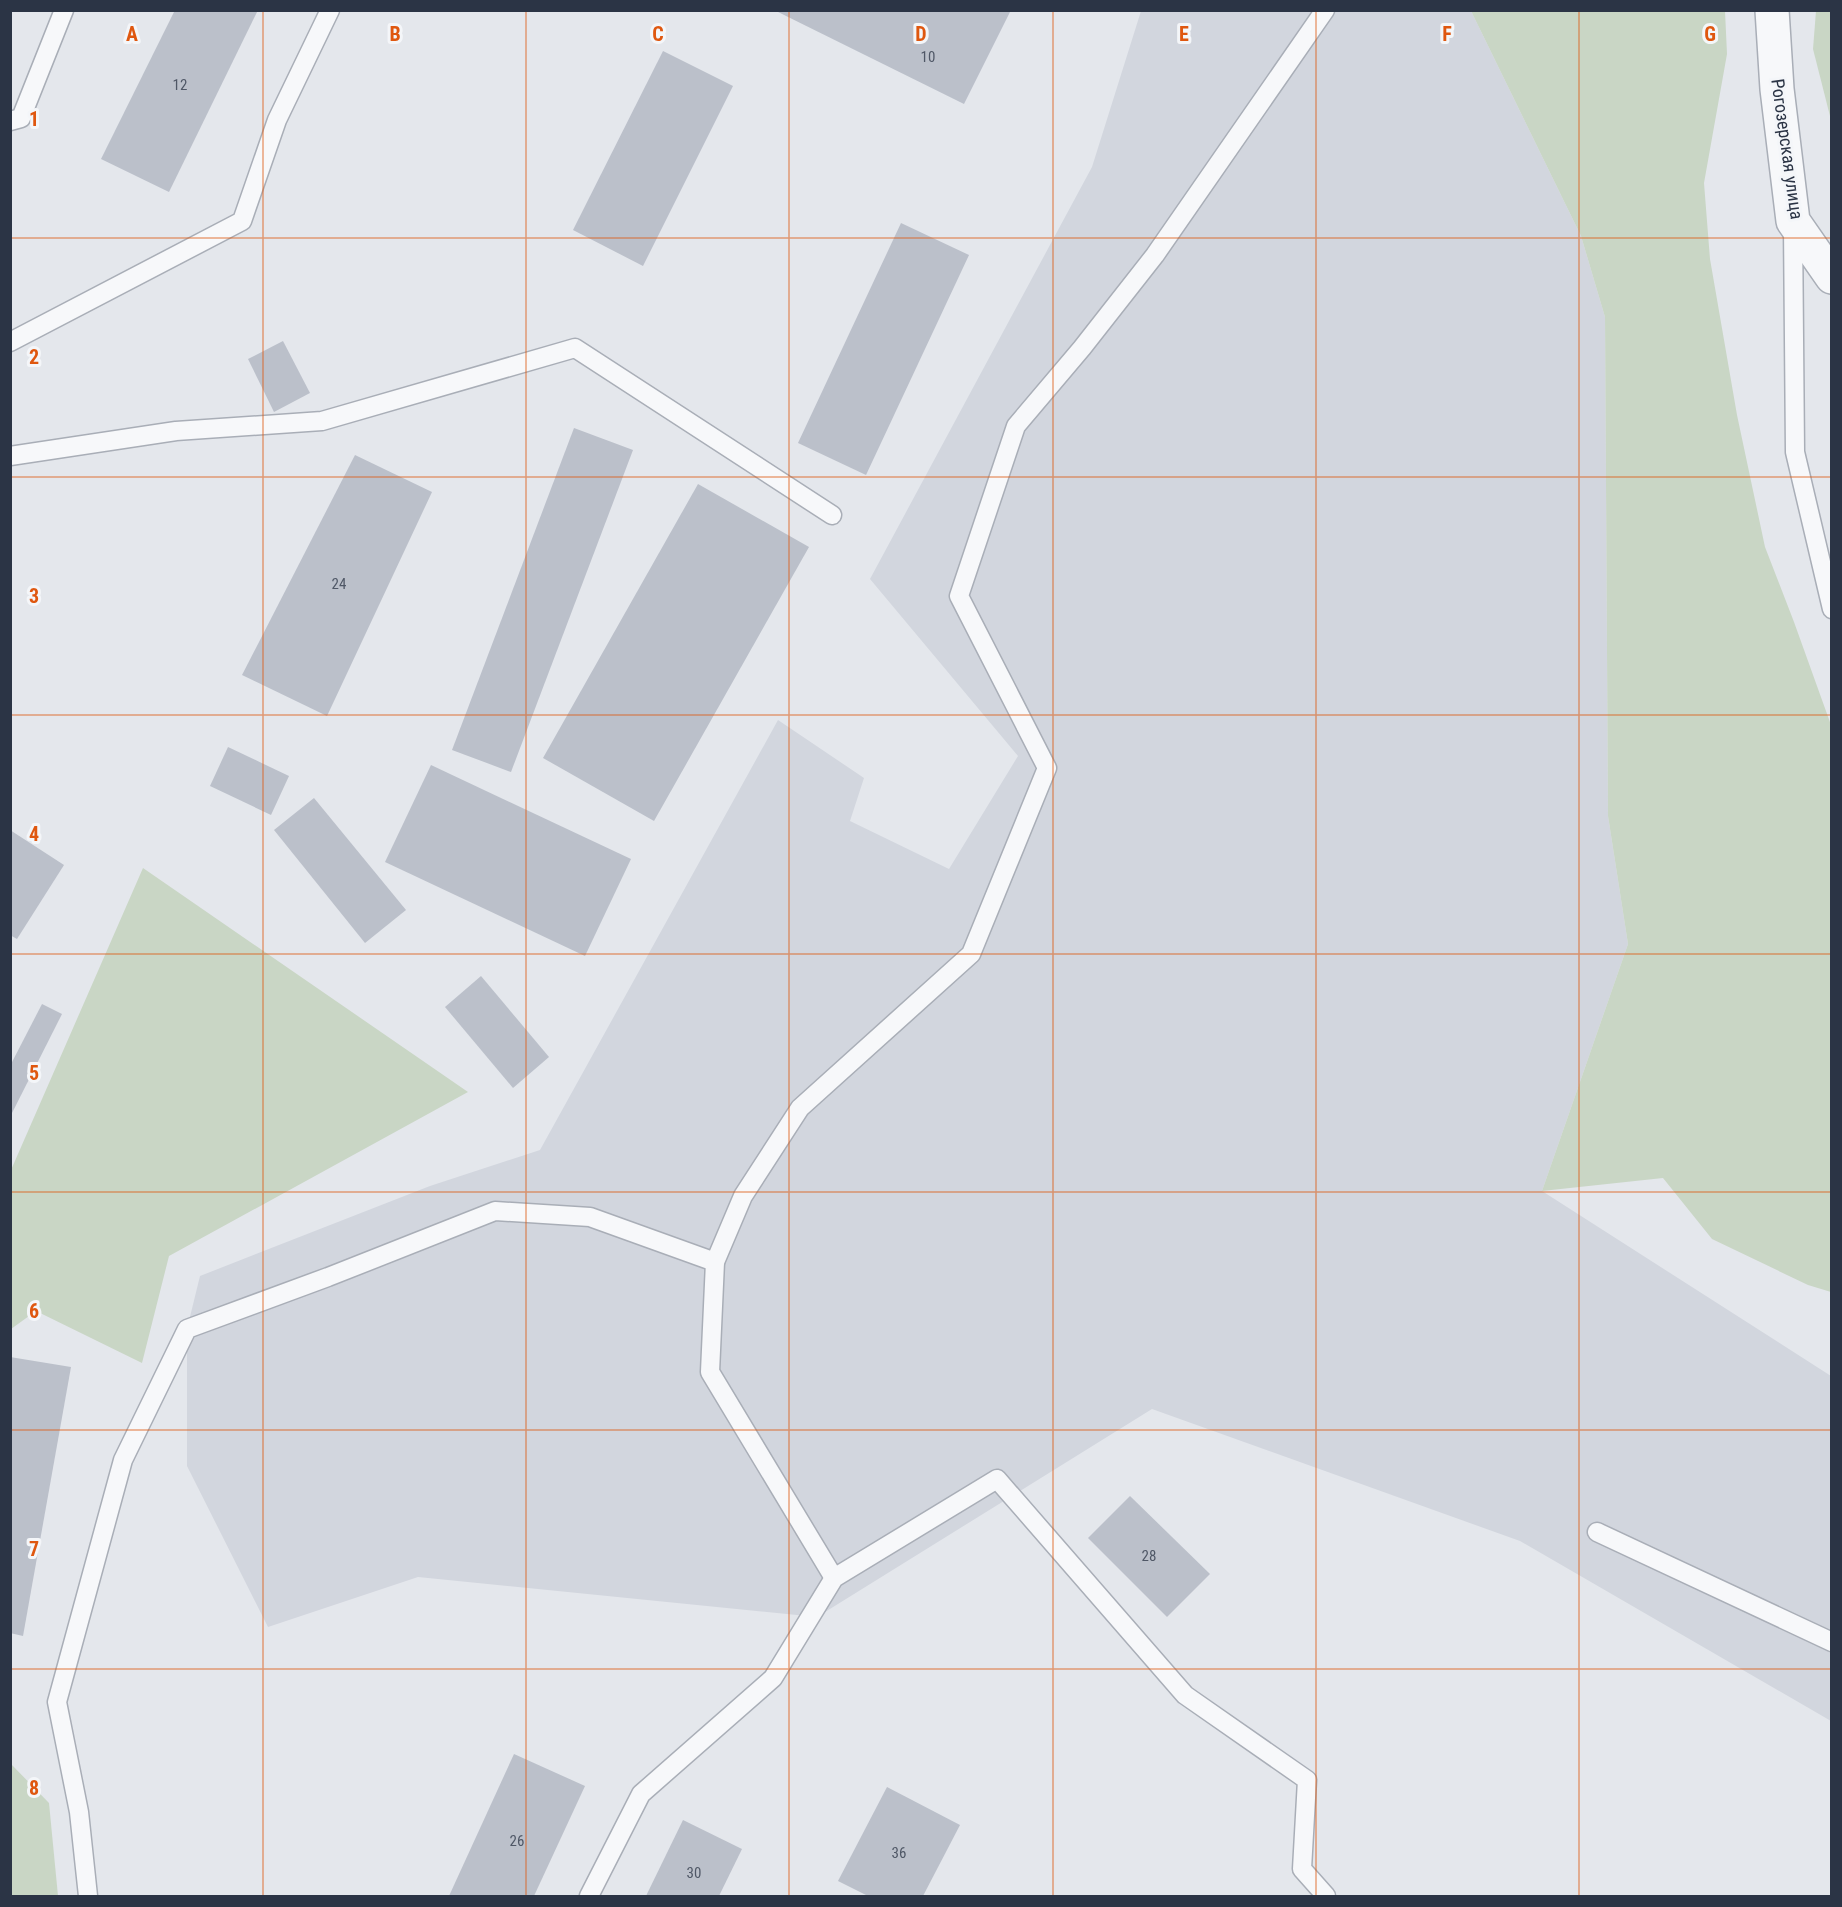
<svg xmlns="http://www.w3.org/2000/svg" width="1842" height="1907" viewBox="0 0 1842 1907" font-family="'Roboto Condensed',sans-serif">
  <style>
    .built { fill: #d2d6de }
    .green { fill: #c9d6c5 }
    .building { fill: #bbc0ca }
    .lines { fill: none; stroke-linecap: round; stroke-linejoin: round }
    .lane-casing { stroke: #a9aeb7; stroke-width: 21 }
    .street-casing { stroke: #a9aeb7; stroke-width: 36 }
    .lane { stroke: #f7f8fa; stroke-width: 18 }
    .street { stroke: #f7f8fa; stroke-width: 33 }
    .grid { fill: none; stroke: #df570f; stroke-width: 1.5; stroke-opacity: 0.55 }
    .labels { text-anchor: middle; stroke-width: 6; stroke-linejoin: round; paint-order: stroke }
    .number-label { font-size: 15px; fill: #4f5766 }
    .street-label { font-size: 18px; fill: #2b3445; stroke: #f4f6f9 }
    .grid-label { font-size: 20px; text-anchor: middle; font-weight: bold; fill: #df570f; stroke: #f4f6f9; stroke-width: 6; stroke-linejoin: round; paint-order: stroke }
  </style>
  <rect width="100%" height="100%" fill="#e4e7ec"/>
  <polygon class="built" points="1141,11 1472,11 1472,13 1581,236 1605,317 1608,816 1628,944 1542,1191 1831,1376 1831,1721 1520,1541 1152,1409 817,1617 418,1577 268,1627 187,1466 187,1329 200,1276 430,1186 540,1150 778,720 864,778 850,821 949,869 1018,756 870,579 1092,167"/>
  <g class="green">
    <polygon points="1472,11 1725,11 1727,54 1704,183 1710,259 1737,415 1765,547 1794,622 1831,725 1831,1292 1808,1285 1712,1239 1663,1178 1542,1191 1628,944 1608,816 1605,317 1581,236 1472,13"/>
    <polygon points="1816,11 1831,11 1831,120 1813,49"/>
    <polygon points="143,868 468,1092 169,1256 142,1363 36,1311 11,1329 11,1170"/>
    <polygon points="11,1764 49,1803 58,1896 11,1896"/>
  </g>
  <g class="building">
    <polygon points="175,10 258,10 169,192 101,159"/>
    <polygon points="774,10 1011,10 964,104"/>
    <polygon points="663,51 733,86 643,266 573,230"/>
    <polygon points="901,223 969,255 866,475 798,443"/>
    <polygon points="283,341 310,393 274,412 248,359"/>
    <polygon points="574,428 633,450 511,772 452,750"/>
    <polygon points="355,455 432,492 327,716 242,675"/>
    <polygon points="698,484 809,547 654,821 543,758"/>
    <polygon points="228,747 289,776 271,815 210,786"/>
    <polygon points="431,765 631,859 585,956 385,862"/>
    <polygon points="314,798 406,910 365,943 274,830"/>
    <polygon points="10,830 64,865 17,939 10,935"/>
    <polygon points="481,976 549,1057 513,1088 445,1007"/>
    <polygon points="42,1004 62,1014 10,1117 10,1066"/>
    <polygon points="10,1357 71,1367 23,1636 10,1633"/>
    <polygon points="1130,1496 1210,1574 1167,1617 1088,1538"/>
    <polygon points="514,1754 585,1786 534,1896 449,1896"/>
    <polygon points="887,1787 960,1825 923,1896 868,1896 838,1881"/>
    <polygon points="683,1820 742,1849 719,1896 646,1896"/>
  </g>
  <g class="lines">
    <g class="lane-casing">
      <g id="lane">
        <polyline points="10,121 21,118 64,10"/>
        <polyline points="1793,226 1795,452 1832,609"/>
        <polyline points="10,342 242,221 277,120 330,10"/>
        <polyline points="10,456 176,431 322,421 575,348 832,515"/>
        <polyline points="1597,1532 1832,1642"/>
        <polyline points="834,1578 710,1372 715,1262 743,1196 800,1108 971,954 1047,768 959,596 1016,426 1082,348 1155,255 1325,10"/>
        <polyline points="88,1896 79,1812 57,1702 123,1460 187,1329 328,1277 495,1211 590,1217 715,1262"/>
        <polyline points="589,1896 641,1794 773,1678 834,1578 997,1479 1185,1695 1307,1780 1302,1869 1326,1896"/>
      </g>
    </g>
    <g class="street-casing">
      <polyline id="street" points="1772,10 1777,89 1793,221 1832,277"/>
    </g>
    <use href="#lane" class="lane"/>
    <use href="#street" class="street"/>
  </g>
  <path class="grid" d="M263,10V1896M526,10V1896M789,10V1896M1053,10V1896M1316,10V1896M1579,10V1896M10,238H1832M10,477H1832M10,715H1832M10,954H1832M10,1192H1832M10,1430H1832M10,1669H1832"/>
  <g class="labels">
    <g class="number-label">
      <text x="928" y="62">10</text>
      <text x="180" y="90">12</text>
      <text x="339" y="589">24</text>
      <text x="1149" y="1561">28</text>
      <text x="517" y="1846">26</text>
      <text x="899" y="1858">36</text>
      <text x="694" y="1878">30</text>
    </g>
    <g class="street-label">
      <text transform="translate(1787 149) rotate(82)" y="6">Рогозерская улица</text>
    </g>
  </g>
  <g class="grid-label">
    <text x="132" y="41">A</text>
    <text x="395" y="41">B</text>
    <text x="658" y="41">C</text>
    <text x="921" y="41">D</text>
    <text x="1184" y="41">E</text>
    <text x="1447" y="41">F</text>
    <text x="1710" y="41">G</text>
    <text x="34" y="126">1</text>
    <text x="34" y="364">2</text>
    <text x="34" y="603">3</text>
    <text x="34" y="841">4</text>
    <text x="34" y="1080">5</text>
    <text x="34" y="1318">6</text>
    <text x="34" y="1556">7</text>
    <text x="34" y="1795">8</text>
  </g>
  <rect width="1842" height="1907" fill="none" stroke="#2b3445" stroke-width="24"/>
</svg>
